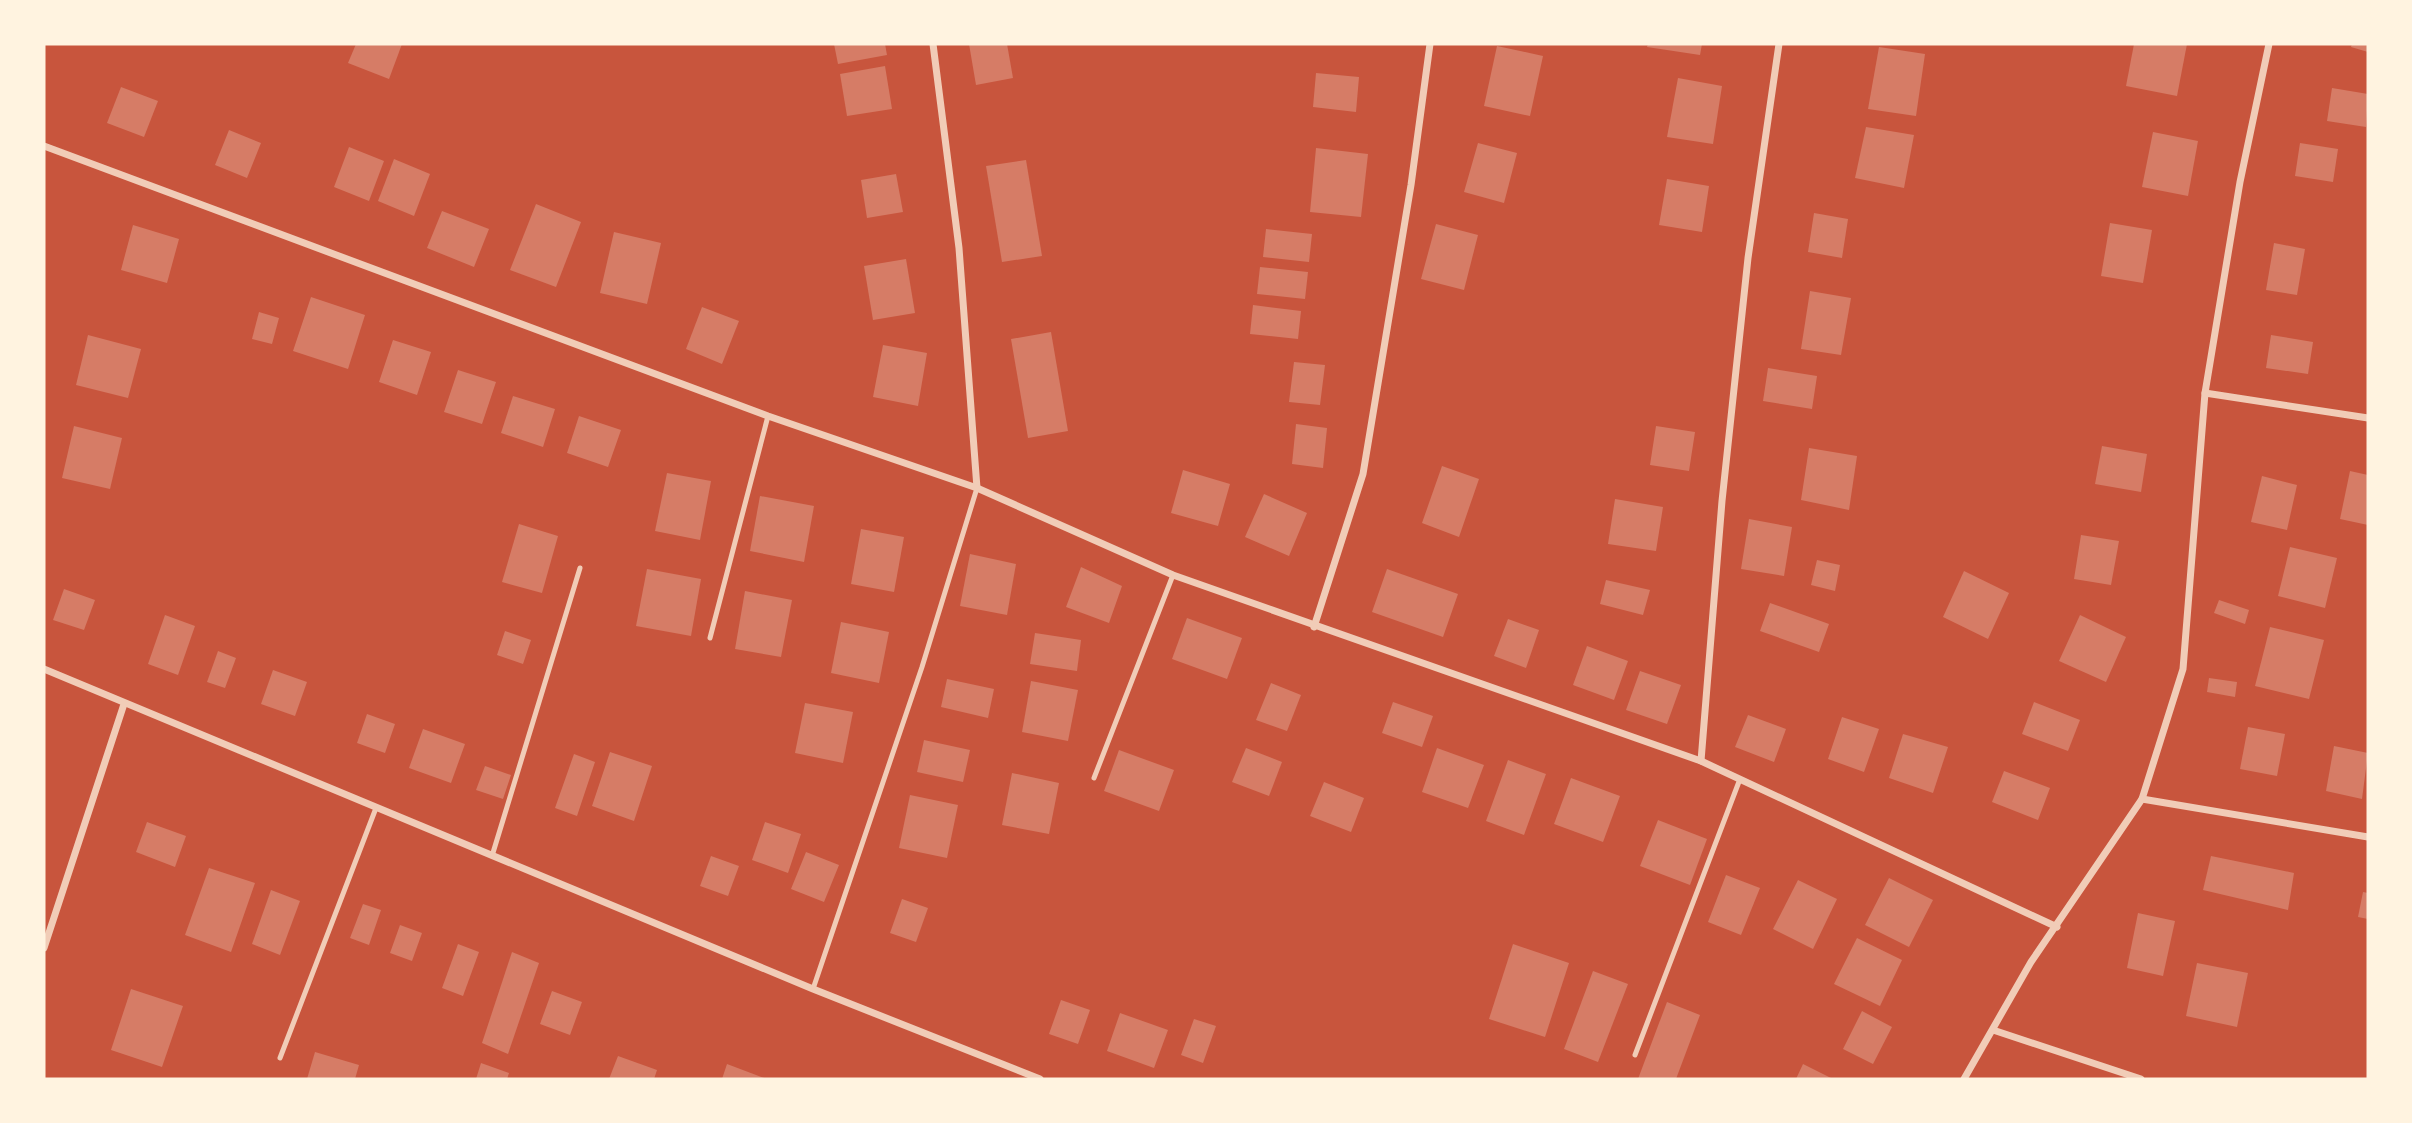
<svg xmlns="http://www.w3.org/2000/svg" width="2412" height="1123" viewBox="0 0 2412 1123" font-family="Georgia,serif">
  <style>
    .building { fill: #d67c66 }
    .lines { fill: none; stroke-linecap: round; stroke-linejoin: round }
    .service { stroke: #f1ccb7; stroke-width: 5 }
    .minor { stroke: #f1ccb7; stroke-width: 7 }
  </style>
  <rect width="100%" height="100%" fill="#c8553d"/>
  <g class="building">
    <polygon points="356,44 402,44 389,79 348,63"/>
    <polygon points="834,44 885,44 887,55 838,64"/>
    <polygon points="969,44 1007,44 1013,78 976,85"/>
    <polygon points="1648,44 1702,44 1700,55 1647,47"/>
    <polygon points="2134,44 2187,44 2177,96 2126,86"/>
    <polygon points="2352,44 2368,44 2368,52 2351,47"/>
    <polygon points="1497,46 1543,56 1530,116 1484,106"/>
    <polygon points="1879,47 1925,54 1916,116 1868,109"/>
    <polygon points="885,66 892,109 847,116 840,74"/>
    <polygon points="1316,73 1359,77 1356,112 1313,107"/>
    <polygon points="1678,78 1722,86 1713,144 1667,137"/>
    <polygon points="121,87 158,101 144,137 107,123"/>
    <polygon points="2332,88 2368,94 2366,127 2327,121"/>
    <polygon points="1866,127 1914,135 1904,188 1855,178"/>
    <polygon points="229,130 261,143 247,178 215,165"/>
    <polygon points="2153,132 2198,141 2188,196 2142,187"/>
    <polygon points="1478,143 1517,153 1504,203 1464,192"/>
    <polygon points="2300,143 2338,149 2333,182 2295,176"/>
    <polygon points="349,147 384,161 369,201 334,187"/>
    <polygon points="1316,148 1368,154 1361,217 1310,212"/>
    <polygon points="394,159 430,174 414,216 378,201"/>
    <polygon points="1026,160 1042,256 1002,262 986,166"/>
    <polygon points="896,174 903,212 867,218 861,180"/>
    <polygon points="1667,179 1709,186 1702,232 1659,225"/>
    <polygon points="536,204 581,222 556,287 510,270"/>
    <polygon points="442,211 489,229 474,267 427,248"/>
    <polygon points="1814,213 1848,219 1842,258 1808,252"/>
    <polygon points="2110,223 2152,230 2143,283 2101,276"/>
    <polygon points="1436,224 1478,235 1464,290 1421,279"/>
    <polygon points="133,225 179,239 167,283 121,270"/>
    <polygon points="1266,229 1312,234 1309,262 1263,257"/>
    <polygon points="614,232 661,243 647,304 600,293"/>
    <polygon points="2274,243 2305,249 2297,295 2266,290"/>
    <polygon points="906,259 915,313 873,320 864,266"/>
    <polygon points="1260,267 1308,272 1305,299 1257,294"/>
    <polygon points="1810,291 1851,298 1841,355 1801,349"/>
    <polygon points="311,297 365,315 348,369 293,351"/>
    <polygon points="1253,305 1301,311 1298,339 1250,334"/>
    <polygon points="702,307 739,321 722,364 686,349"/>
    <polygon points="259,312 279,318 272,344 252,339"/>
    <polygon points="1051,332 1068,431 1028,438 1011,339"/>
    <polygon points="88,335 141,349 128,398 76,385"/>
    <polygon points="2271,335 2313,342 2308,374 2266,368"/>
    <polygon points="393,340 431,352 417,395 379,382"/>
    <polygon points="883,345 927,353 918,406 873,397"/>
    <polygon points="1294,362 1325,365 1320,405 1289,402"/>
    <polygon points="1768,368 1817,376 1812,409 1763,401"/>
    <polygon points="458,370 496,382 482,424 444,412"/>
    <polygon points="513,396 555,409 543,447 501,433"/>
    <polygon points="579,416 621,430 608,467 567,453"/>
    <polygon points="1296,424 1327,428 1323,468 1292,464"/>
    <polygon points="74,426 122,438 110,489 62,478"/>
    <polygon points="1656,426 1695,432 1689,471 1650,465"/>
    <polygon points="2102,446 2147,454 2141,492 2095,484"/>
    <polygon points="1809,448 1857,456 1849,510 1801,500"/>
    <polygon points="1442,466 1479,479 1459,537 1422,523"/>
    <polygon points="1183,470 1230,484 1218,526 1171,513"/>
    <polygon points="2350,471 2368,475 2368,525 2340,519"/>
    <polygon points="667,473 711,481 700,540 655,531"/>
    <polygon points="2262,476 2297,485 2287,530 2251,522"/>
    <polygon points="1264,494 1307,513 1289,556 1245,537"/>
    <polygon points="760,496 814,506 804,562 750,551"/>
    <polygon points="1615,499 1663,507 1656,551 1608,544"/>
    <polygon points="1749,519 1792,527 1784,576 1741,569"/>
    <polygon points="519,524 558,536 542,593 502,582"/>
    <polygon points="861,529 904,537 894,592 851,584"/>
    <polygon points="2081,535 2119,541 2111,585 2074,579"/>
    <polygon points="2290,547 2337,558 2325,608 2278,596"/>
    <polygon points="970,554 1016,564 1007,615 960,606"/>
    <polygon points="1817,560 1840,565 1835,591 1811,585"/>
    <polygon points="1081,567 1122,586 1109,623 1066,607"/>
    <polygon points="647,569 701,579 691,636 636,626"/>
    <polygon points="1387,569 1458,594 1443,637 1372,612"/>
    <polygon points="1964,571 2009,593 1988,639 1943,617"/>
    <polygon points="1606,580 1650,590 1643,615 1600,604"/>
    <polygon points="64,589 95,600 84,630 53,620"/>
    <polygon points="745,591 792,600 781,657 735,649"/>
    <polygon points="2219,600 2249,610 2245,624 2214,613"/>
    <polygon points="1770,603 1829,624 1819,652 1760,631"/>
    <polygon points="165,615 195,626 178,675 148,664"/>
    <polygon points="2080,615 2126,637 2106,682 2059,661"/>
    <polygon points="1187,618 1242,638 1227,679 1172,659"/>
    <polygon points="1508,619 1539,630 1526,668 1494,656"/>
    <polygon points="841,622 889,632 879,683 831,673"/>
    <polygon points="2270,627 2324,640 2309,699 2255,686"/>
    <polygon points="505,631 531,640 523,664 497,655"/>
    <polygon points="1035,633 1081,640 1077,671 1030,664"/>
    <polygon points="1587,646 1628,661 1614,700 1573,685"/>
    <polygon points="218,651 236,658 225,688 207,682"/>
    <polygon points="273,670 307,682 295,716 261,704"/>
    <polygon points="1640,671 1681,685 1667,724 1626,710"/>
    <polygon points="2209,678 2237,682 2235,697 2207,692"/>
    <polygon points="947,679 994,689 988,718 941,707"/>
    <polygon points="1031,681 1078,690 1068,741 1022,732"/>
    <polygon points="1271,683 1301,695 1287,731 1256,720"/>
    <polygon points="1393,702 1433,716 1422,747 1382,733"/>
    <polygon points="2034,702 2080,720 2068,751 2022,734"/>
    <polygon points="805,703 853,712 843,763 795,753"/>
    <polygon points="367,714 395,724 385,753 357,743"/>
    <polygon points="1748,715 1786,729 1774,762 1735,747"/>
    <polygon points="1842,717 1879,729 1864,772 1828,759"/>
    <polygon points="2248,727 2285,734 2277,776 2240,769"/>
    <polygon points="423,729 465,744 451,783 409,768"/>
    <polygon points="1903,734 1948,747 1933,793 1889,778"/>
    <polygon points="924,740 970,750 963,782 917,772"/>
    <polygon points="2334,746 2368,753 2362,799 2326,791"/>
    <polygon points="1246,748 1282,762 1269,796 1232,782"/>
    <polygon points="1437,748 1484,765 1468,808 1422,792"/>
    <polygon points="1119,750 1174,770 1159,811 1104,791"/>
    <polygon points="610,752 652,766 634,821 592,806"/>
    <polygon points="574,754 595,762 577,816 555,808"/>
    <polygon points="1508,760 1546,774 1524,835 1486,821"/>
    <polygon points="485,766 511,775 503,799 476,790"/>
    <polygon points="2004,771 2050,788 2038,820 1992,802"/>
    <polygon points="1012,773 1059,783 1049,834 1002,825"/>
    <polygon points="1571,778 1620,796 1603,842 1554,824"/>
    <polygon points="1324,782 1364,798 1351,832 1310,816"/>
    <polygon points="910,795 958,805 947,858 899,848"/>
    <polygon points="1658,820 1707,839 1690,885 1640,866"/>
    <polygon points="147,822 186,836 175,867 136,852"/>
    <polygon points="765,822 801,834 788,873 752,860"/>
    <polygon points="806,852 839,865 824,902 791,889"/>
    <polygon points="711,856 739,866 728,896 700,886"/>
    <polygon points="2211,856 2294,873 2288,910 2203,890"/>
    <polygon points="209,868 255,883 231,952 185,935"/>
    <polygon points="1726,875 1760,888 1741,935 1708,922"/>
    <polygon points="1889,878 1933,900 1909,947 1865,925"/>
    <polygon points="1798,880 1837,899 1813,949 1773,929"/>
    <polygon points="271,890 300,901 280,955 252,944"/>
    <polygon points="2363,892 2368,893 2368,919 2358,917"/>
    <polygon points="902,899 928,908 916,942 890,933"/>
    <polygon points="363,904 381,910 369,945 350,938"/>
    <polygon points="2138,913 2175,921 2163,976 2127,968"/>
    <polygon points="400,925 422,933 412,961 390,953"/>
    <polygon points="1857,938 1902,960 1880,1006 1834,984"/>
    <polygon points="458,944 479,952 463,996 442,988"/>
    <polygon points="1513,944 1569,963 1545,1037 1489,1019"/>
    <polygon points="512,952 539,963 508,1054 482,1043"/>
    <polygon points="2197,963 2248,973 2237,1027 2186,1016"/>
    <polygon points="1593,971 1628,984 1598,1062 1564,1049"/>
    <polygon points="131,989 183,1006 162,1067 111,1050"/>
    <polygon points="552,991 582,1002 570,1035 540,1024"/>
    <polygon points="1061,1000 1090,1010 1078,1044 1049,1034"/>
    <polygon points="1667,1002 1700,1015 1676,1079 1638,1079"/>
    <polygon points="1862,1011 1892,1027 1873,1064 1843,1049"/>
    <polygon points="1120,1013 1168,1030 1154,1068 1107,1051"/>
    <polygon points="1194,1019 1216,1026 1203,1063 1181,1055"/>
    <polygon points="315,1052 359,1065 355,1079 307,1079"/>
    <polygon points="618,1056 657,1070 654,1079 609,1079"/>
    <polygon points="481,1063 509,1073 507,1079 476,1079"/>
    <polygon points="727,1064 767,1079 722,1079"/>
    <polygon points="1803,1064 1833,1079 1796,1079"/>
  </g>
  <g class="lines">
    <g class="service">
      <polyline points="710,638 768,416"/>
      <polyline points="1094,778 1173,575"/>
      <polyline points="492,856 580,568"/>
      <polyline points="813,989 922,667 977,488"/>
      <polyline points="1635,1055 1740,779"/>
      <polyline points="280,1058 376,808"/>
    </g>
    <g class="minor">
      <polyline points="933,44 959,248 977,488"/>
      <polyline points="44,146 768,416 977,488 1173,575 1701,761 2057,927"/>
      <polyline points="2205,393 2368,418"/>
      <polyline points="1314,627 1363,474 1411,185 1430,44"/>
      <polyline points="44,669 813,989 1040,1079"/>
      <polyline points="1701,761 1722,501 1748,258 1779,44"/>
      <polyline points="2142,799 2368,837"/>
      <polyline points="44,948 124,704"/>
      <polyline points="1993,1030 2141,1079"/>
      <polyline points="1964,1079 2031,962 2142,799 2183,669 2205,393 2240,182 2269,44"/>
    </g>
  </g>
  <rect width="2412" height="1123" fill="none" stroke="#fff3e0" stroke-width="91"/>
</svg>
